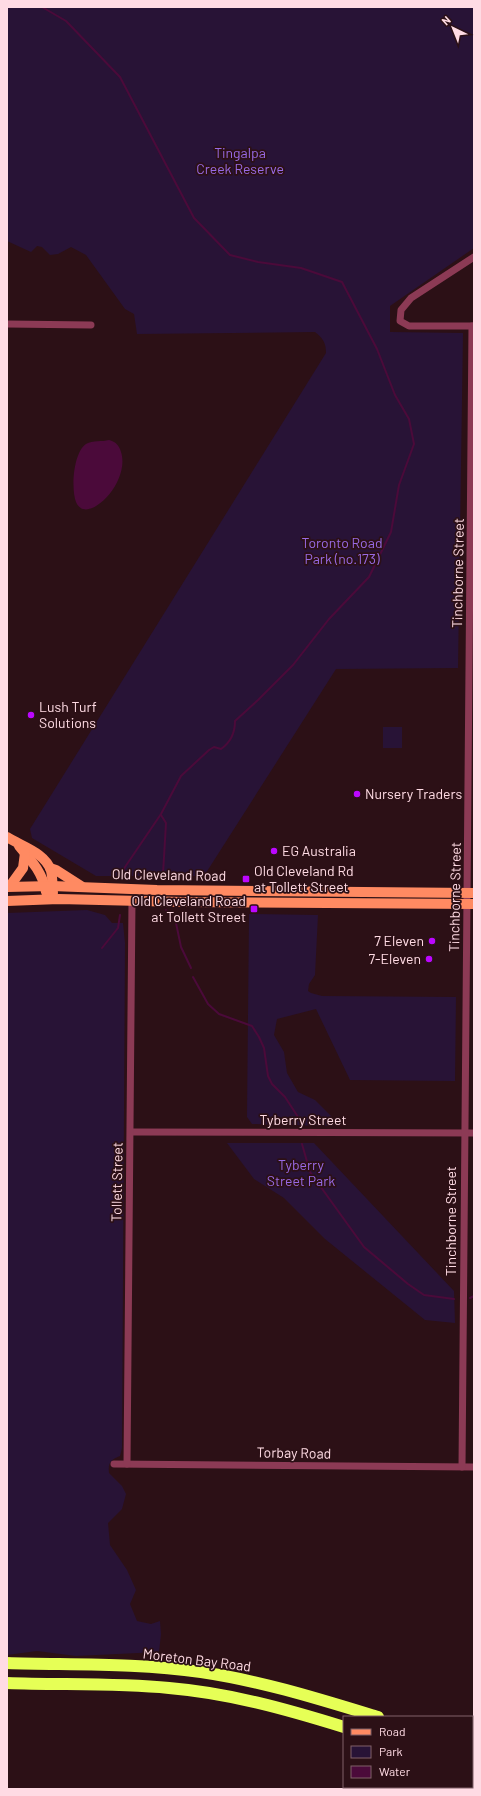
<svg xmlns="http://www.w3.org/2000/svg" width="481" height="1796" viewBox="0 0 481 1796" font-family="Barlow,sans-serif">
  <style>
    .green { fill: #281336 }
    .water { fill: #4b0a3a }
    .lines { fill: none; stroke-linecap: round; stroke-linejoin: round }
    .stream { stroke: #4b0a3a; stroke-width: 2 }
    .street { stroke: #8c3a55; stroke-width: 7 }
    .primary { stroke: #ff8a62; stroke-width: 10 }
    .highway { stroke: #e6ff56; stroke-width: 12 }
    .poi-dot { fill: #bc07ff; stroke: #2c1016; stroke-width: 1.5 }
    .labels { text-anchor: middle; stroke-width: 3.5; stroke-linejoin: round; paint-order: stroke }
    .park-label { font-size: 14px; fill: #986ae5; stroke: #2c1016 }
    .street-label { font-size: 14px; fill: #ffdbe4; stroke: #2c1016 }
    .poi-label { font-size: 14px; fill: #ffdbe4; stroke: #2c1016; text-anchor: start }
  </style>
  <rect width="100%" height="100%" fill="#2c1016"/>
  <g class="green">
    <path d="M7,7H474V248L390,306V332L463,333L458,668L336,669L204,876H96L32,838L30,829L326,353C326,343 323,338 315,332L137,334L134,314L125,309L86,255L71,247L58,254L50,255L42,247L37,246L31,252L7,241Z"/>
    <rect x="383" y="727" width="19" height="21"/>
    <path d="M87,910L105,915L112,923H123L125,943L122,1448L120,1456C110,1460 108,1463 109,1473L122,1486L126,1494L122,1509L108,1523L110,1545L127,1570L136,1590L130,1604L137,1621L151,1624L160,1621L161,1634L159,1652L76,1656L37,1651L7,1655V913Z"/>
    <polygon points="249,914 318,915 315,975 309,984 308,991 311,993 322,996 456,997 455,1081 350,1080 316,1009 277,1019 274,1035 284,1052 287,1073 298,1092 315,1100 334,1119 328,1126 252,1124 247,1117"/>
    <polygon points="227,1143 314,1143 454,1291 455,1323 425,1320 325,1239 284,1198 254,1179"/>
  </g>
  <path class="water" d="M109,440C116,442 119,445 121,452C131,483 86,527 76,502C71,489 73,453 86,444C93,440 102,442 109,440Z"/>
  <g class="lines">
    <g class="stream">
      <path d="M42,7L66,21L120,77L194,218L230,255L258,262L301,268L342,282L377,349L395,395L409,419L414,444L399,485L391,532L369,577L329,619L293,665L258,700L235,721C235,733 231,742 221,749L214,747L209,750L181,776L161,814L125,867L121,878"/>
      <polyline points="161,815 166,823 163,874 167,879"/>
      <polyline points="166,910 176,923 181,947 191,968"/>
      <polyline points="102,948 118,928 120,915"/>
      <polyline points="193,977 208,1004 219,1014 252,1026 259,1037 264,1048 268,1076 272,1084 285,1097 302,1123"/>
      <polyline points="302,1144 310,1172 364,1247 408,1284 424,1295 454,1299"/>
      <polyline points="470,1298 474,1296"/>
    </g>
    <g class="street">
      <polyline points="474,257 411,298 401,310 400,321 409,326 474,326"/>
      <polyline points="7,324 91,325"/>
      <polyline points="131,1132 474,1133"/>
      <polyline points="114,1464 474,1467"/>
      <polyline points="127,1464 132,900"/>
      <path d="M462,1467C464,1087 472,707 472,326"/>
    </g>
    <g class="primary">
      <path d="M7,837C21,846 46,853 51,871C53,878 52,886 53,893"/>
      <path d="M19,846C31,860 43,873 46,892"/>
      <polyline points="50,868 56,870 81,886"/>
      <polyline points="10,886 23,868 25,853"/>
      <polyline points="7,887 52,886 157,890 474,893"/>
      <polyline points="7,901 59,899 182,902 474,904"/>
    </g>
    <g class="highway">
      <path d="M7,1663C72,1665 137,1663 201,1672C262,1681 319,1699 378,1717"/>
      <path d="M7,1683C61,1685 115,1683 169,1688C229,1693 286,1709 344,1727"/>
      <polyline points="472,1745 474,1746"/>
      <polyline points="472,1765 474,1766"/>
    </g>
  </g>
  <g class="poi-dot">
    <circle cx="31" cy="715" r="4"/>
    <circle cx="357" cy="794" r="4"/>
    <circle cx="274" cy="851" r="4"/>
    <rect x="242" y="875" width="8" height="8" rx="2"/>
    <rect x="250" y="905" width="8" height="8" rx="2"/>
    <circle cx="432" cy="941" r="4"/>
    <circle cx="429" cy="959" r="4"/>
  </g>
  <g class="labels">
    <g class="park-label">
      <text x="240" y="158">Tingalpa<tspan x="240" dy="16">Creek Reserve</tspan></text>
      <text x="342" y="548">Toronto Road<tspan x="342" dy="16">Park (no.173)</tspan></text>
      <text x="301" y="1170">Tyberry<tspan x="301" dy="16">Street Park</tspan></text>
    </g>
    <g class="street-label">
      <text transform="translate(458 573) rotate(-89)" y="5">Tinchborne Street</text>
      <text transform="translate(169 875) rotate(1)" y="5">Old Cleveland Road</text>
      <text transform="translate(455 897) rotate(-89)" y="5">Tinchborne Street</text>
      <text x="303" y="1125">Tyberry Street</text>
      <text transform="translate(117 1182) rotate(-89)" y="5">Tollett Street</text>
      <text transform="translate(451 1221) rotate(-90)" y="5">Tinchborne Street</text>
      <text transform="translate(294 1453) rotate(1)" y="5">Torbay Road</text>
      <text transform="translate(197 1660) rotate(7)" y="5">Moreton Bay Road</text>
    </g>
    <g class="poi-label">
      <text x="39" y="712">Lush Turf<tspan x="39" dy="16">Solutions</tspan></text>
      <text x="365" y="799">Nursery Traders</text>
      <text x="282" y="856">EG Australia</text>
      <text x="254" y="876">Old Cleveland Rd<tspan x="254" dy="16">at Tollett Street</tspan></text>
      <text x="246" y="906" text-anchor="end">Old Cleveland Road<tspan x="246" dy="16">at Tollett Street</tspan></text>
      <text x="424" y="946" text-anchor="end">7 Eleven</text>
      <text x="421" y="964" text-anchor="end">7-Eleven</text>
    </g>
  </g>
  <rect width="481" height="1796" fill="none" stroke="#ffdbe4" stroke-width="16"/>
  <rect x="343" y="1716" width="130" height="72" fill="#2c1016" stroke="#806168"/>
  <rect x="351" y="1729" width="20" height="6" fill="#ff8a62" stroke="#806168"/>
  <text x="379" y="1736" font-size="12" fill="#ffdbe4">Road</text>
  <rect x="351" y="1746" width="20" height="12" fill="#281336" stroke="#806168"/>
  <text x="379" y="1756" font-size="12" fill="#ffdbe4">Park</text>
  <rect x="351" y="1766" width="20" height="12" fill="#4b0a3a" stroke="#806168"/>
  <text x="379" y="1776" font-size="12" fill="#ffdbe4">Water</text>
  <g transform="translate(453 28) rotate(317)" stroke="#2c1016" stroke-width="3" paint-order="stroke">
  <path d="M0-3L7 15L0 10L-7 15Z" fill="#ffdbe4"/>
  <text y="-6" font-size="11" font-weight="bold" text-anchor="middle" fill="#ffdbe4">N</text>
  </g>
</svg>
